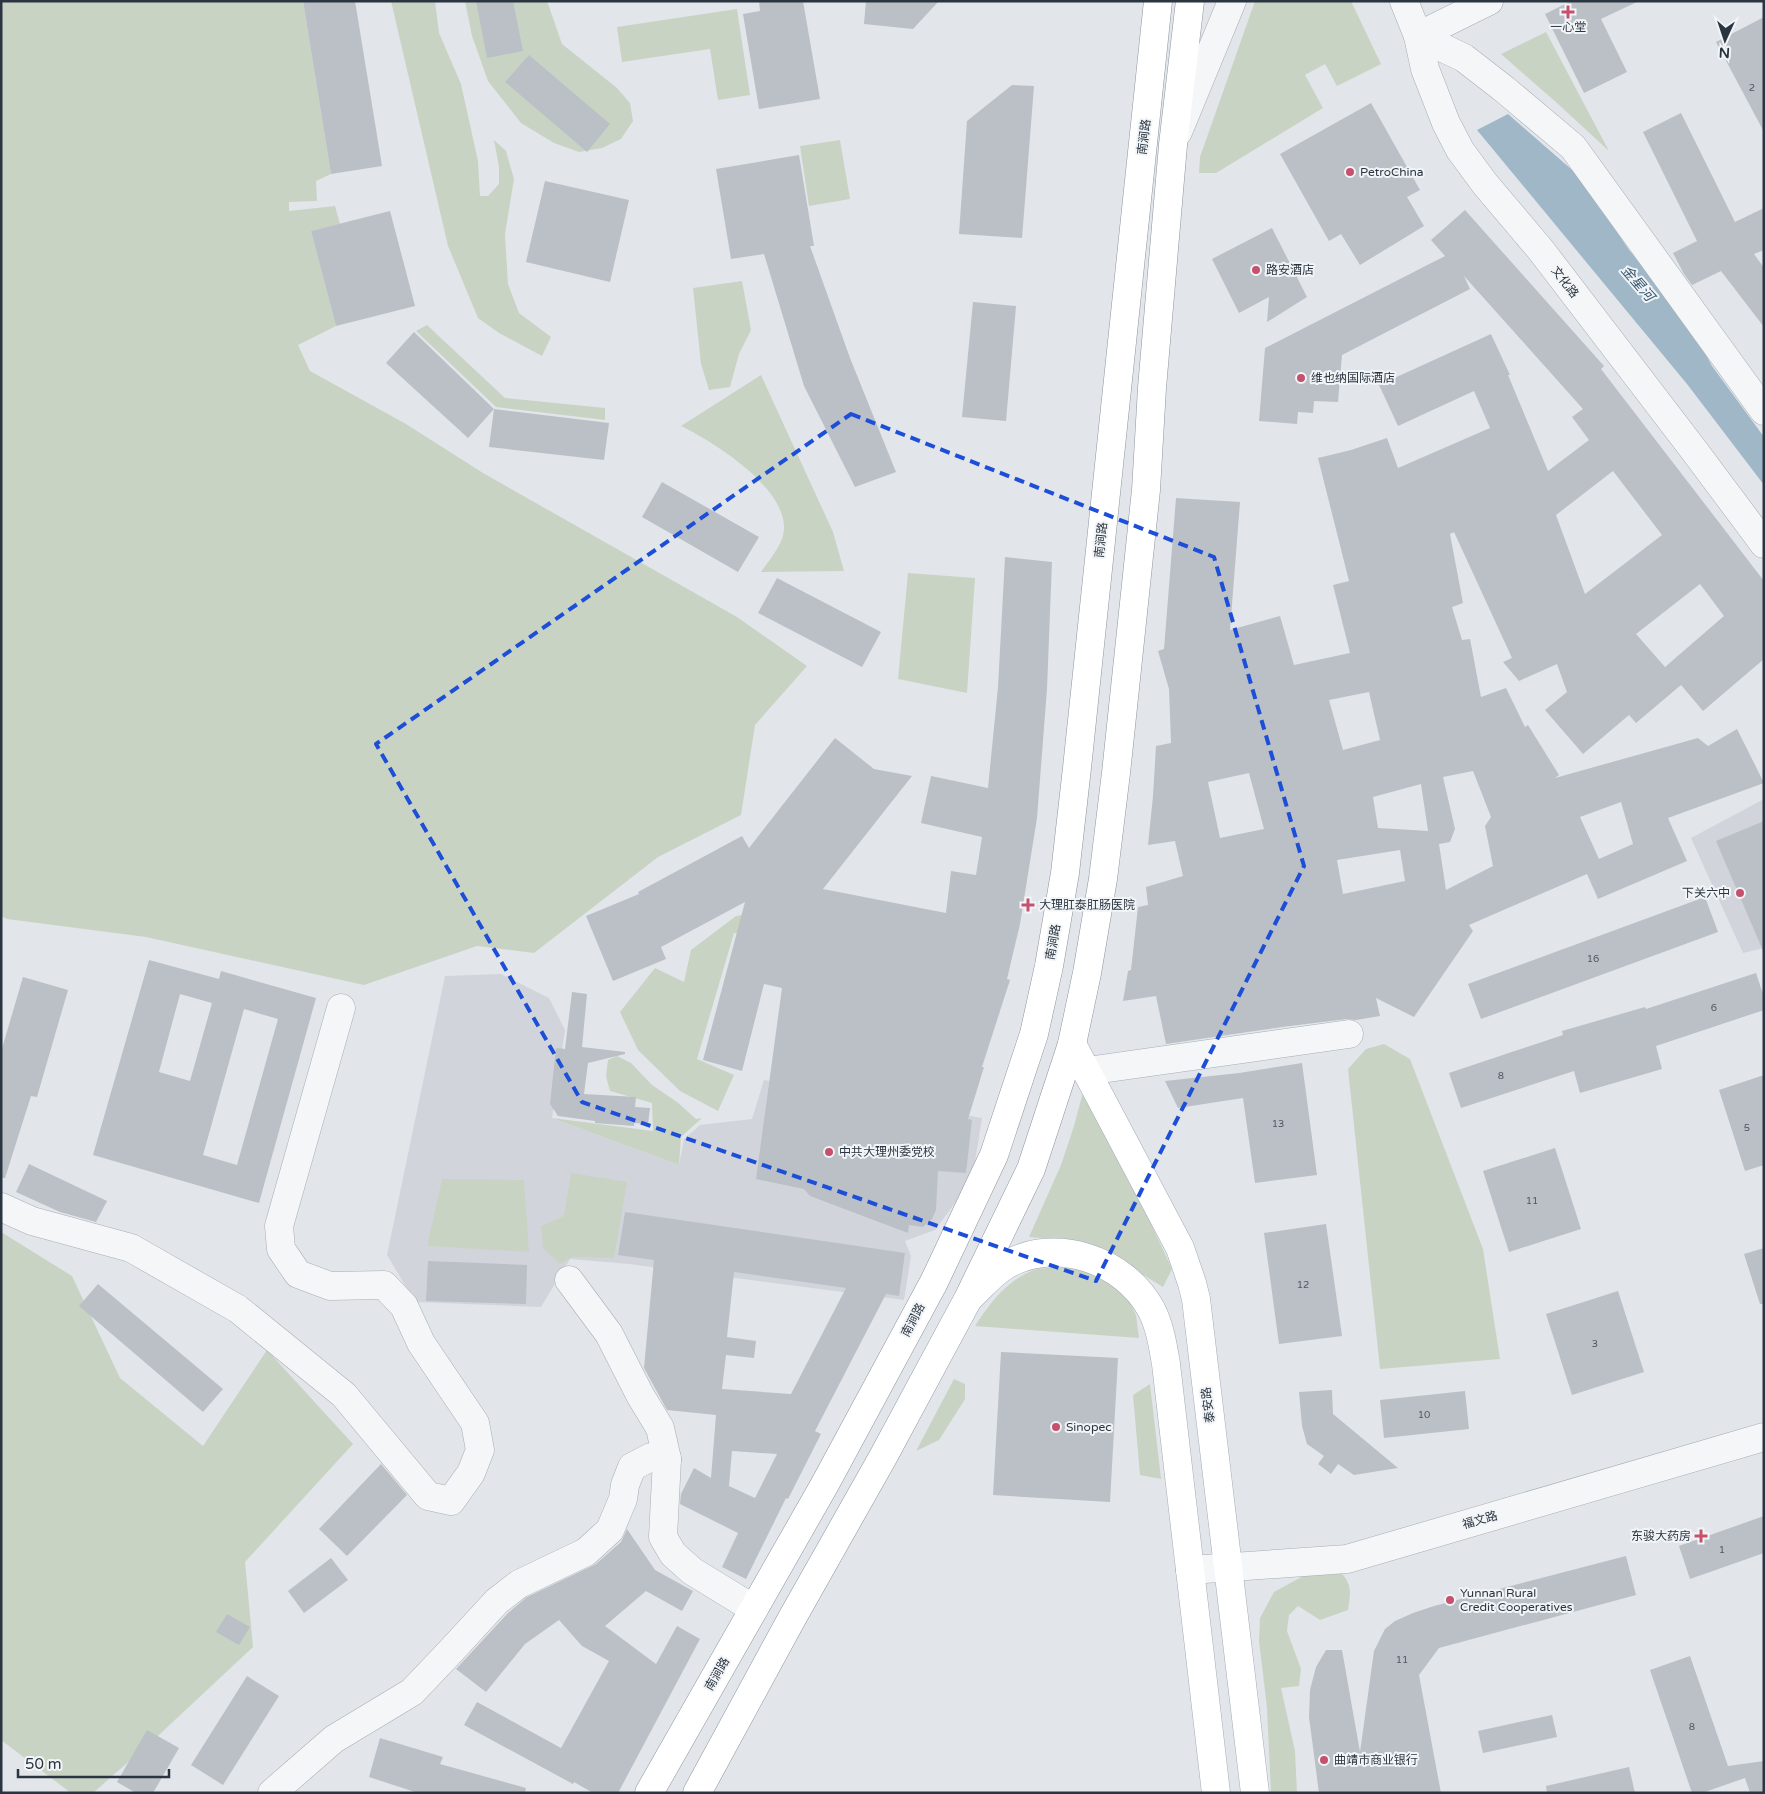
<svg xmlns="http://www.w3.org/2000/svg" width="1765" height="1794" viewBox="0 0 1765 1794" font-family="'Varela Round','Noto Sans SC',sans-serif">
  <style>
    .built { fill: #d1d5db }
    .green { fill: #c9d3c4 }
    .water { fill: #a0b7c7 }
    .building { fill: #bac0c6; fill-rule: evenodd }
    .lines { fill: none; stroke-linecap: round; stroke-linejoin: round }
    .minor-casing { stroke: #a7adb4; stroke-width: 29 }
    .major-casing { stroke: #a2acb5; stroke-width: 29 }
    .highway-casing { stroke: #8b959f; stroke-width: 29 }
    .minor { stroke: #f5f6f8; stroke-width: 28 }
    .major { stroke: #fff; stroke-width: 28 }
    .highway { stroke: #fff; stroke-width: 28 }
    .marked { fill: none; stroke: #1d4ed8; stroke-width: 4; stroke-dasharray: 10 6; stroke-linejoin: round }
    .poi-dot { fill: #c6516e; stroke: #f2f5f7; stroke-width: 2 }
    .labels { text-anchor: middle; stroke-width: 4; stroke-linejoin: round; paint-order: stroke }
    .number-label { font-size: 10px; fill: #4f5862 }
    .poi-label { font-size: 12px; fill: #2b3541; stroke: #f2f5f7; text-anchor: start }
    .street-label { font-size: 12px; fill: #2b3541; stroke: #f2f5f7 }
    .water-label { font-size: 14px; font-style: italic; fill: #385872; stroke: #f2f5f7 }
  </style>
  <rect width="100%" height="100%" fill="#e2e6ea"/>
  <g class="built">
    <polygon points="1764,799 1764,948 1743,953 1691,838"/>
    <polygon points="501,974 549,998 565,1030 552,1118 679,1165 684,1139 700,1125 752,1119 764,1080 982,1118 972,1180 935,1230 905,1241 911,1256 904,1300 629,1264 570,1259 541,1307 415,1302 387,1255 445,976"/>
  </g>
  <g class="green">
    <polygon points="1,1 303,1 331,174 316,181 317,201 289,202 289,211 335,206 340,224 311,231 336,326 298,345 310,371 406,424 483,473 737,617 807,666 755,725 741,815 658,857 534,953 477,946 364,985 146,937 7,919 1,916"/>
    <polygon points="391,1 435,1 439,33 461,84 478,161 480,196 488,196 499,184 499,167 494,140 506,151 514,179 505,234 508,284 519,313 551,337 542,356 499,333 478,318 448,246"/>
    <polygon points="465,1 547,1 562,44 617,88 630,103 633,121 621,139 602,148 579,152 554,143 521,123 488,81 472,36"/>
    <polygon points="1255,1 1351,1 1381,64 1337,86 1325,64 1305,75 1323,108 1216,173 1199,173 1200,157"/>
    <polygon points="737,9 750,95 718,100 710,49 622,62 617,27"/>
    <polygon points="1546,32 1609,151 1557,103 1501,54"/>
    <polygon points="840,140 850,199 809,206 800,146"/>
    <polygon points="742,281 751,330 739,354 730,387 709,390 701,364 693,288"/>
    <polygon points="427,325 505,398 605,408 605,420 496,407 416,331"/>
    <path d="M761,375L833,532L844,571L761,572C768,562 777,551 782,539C798,494 714,442 681,426Z"/>
    <polygon points="908,573 975,578 967,693 898,679"/>
    <polygon points="748,914 754,933 734,933 697,1059 734,1075 718,1111 680,1091 638,1050 620,1012 655,968 684,982 691,950 736,916"/>
    <polygon points="1384,1044 1410,1059 1483,1249 1500,1359 1380,1369 1348,1069 1366,1049"/>
    <polygon points="617,1056 631,1063 652,1085 677,1102 696,1119 702,1118 681,1137 679,1165 552,1118 653,1131 652,1103 610,1091 606,1076 608,1060"/>
    <polygon points="1083,1092 1124,1166 1172,1269 1163,1287 1122,1262 1064,1240 1029,1237 1061,1165 1074,1126"/>
    <polygon points="571,1173 627,1182 614,1258 572,1257 560,1264 543,1248 541,1226 564,1216"/>
    <polygon points="442,1179 524,1180 529,1252 427,1246"/>
    <polygon points="1,1232 72,1276 120,1378 203,1446 267,1350 353,1444 245,1562 253,1647 160,1734 93,1793 71,1793 1,1740"/>
    <path d="M1069,1267L1102,1275L1125,1292L1136,1315L1139,1338L975,1326C990,1303 1007,1280 1034,1270C1044,1267 1058,1268 1069,1267Z"/>
    <polygon points="954,1379 965,1384 965,1399 939,1440 916,1451"/>
    <polygon points="1150,1384 1161,1479 1140,1475 1133,1395"/>
    <path d="M1333,1565C1351,1581 1352,1587 1348,1610L1320,1620L1298,1606L1289,1615L1287,1631L1301,1669L1299,1686L1281,1688L1295,1751L1297,1793H1271L1267,1708L1259,1641L1260,1618L1274,1592L1316,1569Z"/>
  </g>
  <polygon class="water" points="1508,114 1579,176 1629,250 1689,324 1712,366 1764,437 1764,485 1687,384 1477,130"/>
  <g class="building">
    <polygon points="303,1 355,1 382,166 331,174"/>
    <polygon points="476,1 513,1 523,51 487,58"/>
    <polygon points="759,1 803,1 820,99 759,109 743,14 760,11"/>
    <polygon points="866,1 939,1 913,29 864,24"/>
    <polygon points="1571,1 1639,1 1601,19 1627,72 1584,93 1545,14"/>
    <polygon points="1764,17 1764,132 1716,42"/>
    <polygon points="529,55 610,124 587,152 505,82"/>
    <polygon points="1012,85 1034,86 1022,238 959,234 967,121"/>
    <polygon points="1371,103 1420,190 1407,197 1424,226 1360,265 1341,234 1329,241 1280,154"/>
    <polygon points="1681,113 1735,222 1764,208 1764,250 1754,254 1764,268 1764,327 1721,271 1692,285 1684,274 1673,253 1697,241 1643,132"/>
    <polygon points="799,155 814,246 810,246 850,358 896,472 855,487 804,386 764,254 731,259 716,169"/>
    <polygon points="545,181 629,200 610,282 526,262"/>
    <path d="M1465,210L1604,366L1601,369L1764,581V659L1703,711L1681,685L1636,723L1629,715L1583,754L1545,710L1567,692L1557,664L1519,681L1503,662L1512,658L1454,532L1450,534L1463,603L1452,607L1462,640L1470,639L1481,697L1506,688L1525,727L1528,725L1559,775L1555,778L1698,738L1708,746L1737,729L1764,783L1668,818L1687,861L1598,899L1587,874L1469,925L1473,931L1414,1017L1376,998L1380,1016L1356,1020L1347,1019L1282,1027L1166,1044L1156,996L1123,1001L1128,971L1131,970L1138,907L1148,905L1146,887L1183,876L1175,841L1148,845L1153,796L1156,746L1171,743L1169,689L1158,651L1164,649L1176,498L1240,502L1230,630L1280,616L1294,665L1350,653L1333,585L1349,581L1318,458L1351,450L1387,438L1398,468L1490,428L1474,391L1398,426L1379,385L1491,334L1510,375H1508L1548,471L1589,440L1572,417L1583,409L1464,276L1470,289L1342,355L1338,402L1314,401L1313,413L1298,412L1297,424L1259,421L1265,348L1445,256L1431,240ZM1613,471L1662,535L1585,594L1556,515ZM1700,584L1724,616L1665,667L1636,634ZM1369,692L1380,740L1343,750L1329,700ZM1473,771L1491,817L1485,826L1493,866L1446,890L1439,844L1450,842L1455,829L1443,777ZM1249,773L1264,829L1220,838L1208,782ZM1421,784L1428,831L1378,828L1373,797ZM1621,802L1633,844L1599,859L1580,817ZM1400,850L1405,881L1343,894L1337,860Z"/>
    <polygon points="390,211 415,306 336,326 311,231"/>
    <polygon points="1272,228 1307,297 1267,322 1269,297 1239,313 1212,259"/>
    <polygon points="973,302 1016,306 1006,421 962,417"/>
    <polygon points="414,332 494,409 468,438 386,363"/>
    <polygon points="494,409 609,423 604,460 489,447"/>
    <polygon points="662,482 759,537 738,572 642,517"/>
    <polygon points="1005,557 1052,562 1047,689 1037,818 1020,924 1007,979 1010,980 982,1067 984,1067 968,1119 972,1120 966,1173 938,1171 936,1210 932,1219 923,1227 909,1225 908,1233 810,1196 804,1189 756,1179 782,988 764,984 742,1071 703,1060 745,902 661,947 666,959 613,981 586,916 639,894 638,892 742,836 749,848 835,738 874,769 912,776 823,889 946,913 951,871 976,875 982,837 921,823 931,776 988,788 998,687"/>
    <polygon points="777,578 881,632 862,667 758,613"/>
    <polygon points="1764,821 1764,953 1716,841"/>
    <polygon points="1705,897 1718,932 1481,1019 1468,984"/>
    <path d="M149,960L219,979L221,971L316,998L259,1203L93,1155ZM180,994L212,1003L190,1081L159,1072ZM244,1009L278,1019L237,1165L203,1155Z"/>
    <polygon points="1756,973 1764,997 1764,1010 1656,1046 1662,1069 1580,1093 1574,1071 1461,1108 1449,1073 1563,1035 1562,1031 1645,1007 1646,1009"/>
    <polygon points="23,977 68,990 37,1097 31,1096 5,1178 1,1178 1,1052"/>
    <polygon points="572,992 587,994 582,1047 625,1052 625,1054 588,1063 584,1094 636,1097 635,1107 650,1108 648,1124 634,1123 634,1126 595,1123 595,1121 558,1116 550,1104 556,1048 565,1049"/>
    <polygon points="1302,1063 1317,1175 1255,1183 1243,1098 1178,1108 1165,1081 1239,1073"/>
    <polygon points="1764,1075 1764,1165 1745,1171 1719,1090"/>
    <polygon points="1555,1148 1581,1229 1509,1252 1483,1171"/>
    <polygon points="29,1164 107,1201 96,1222 60,1212 16,1192"/>
    <path d="M625,1212L905,1253L899,1296L886,1294L815,1431L821,1434L788,1499L786,1498L746,1579L722,1567L738,1533L680,1504L681,1494L694,1468L711,1478L716,1415L667,1410L644,1368L654,1260L618,1255ZM734,1272L846,1288L791,1394L722,1389L726,1355L754,1358L756,1341L727,1337ZM732,1451L777,1454L755,1498L729,1486Z"/>
    <polygon points="1326,1224 1342,1336 1279,1344 1264,1233"/>
    <polygon points="1764,1248 1764,1304 1760,1304 1744,1254"/>
    <polygon points="428,1261 527,1265 526,1304 426,1301"/>
    <polygon points="98,1284 223,1389 203,1412 79,1306"/>
    <polygon points="1618,1291 1644,1372 1572,1395 1546,1314"/>
    <polygon points="1001,1352 1118,1358 1110,1502 993,1495"/>
    <polygon points="1332,1390 1333,1414 1398,1468 1354,1475 1338,1464 1331,1474 1318,1464 1324,1456 1307,1444 1302,1426 1299,1392"/>
    <polygon points="1465,1391 1469,1429 1384,1438 1380,1400"/>
    <polygon points="381,1464 407,1495 347,1556 319,1529"/>
    <polygon points="1764,1516 1764,1553 1690,1579 1679,1546"/>
    <polygon points="627,1529 655,1570 693,1591 682,1611 646,1591 605,1626 656,1664 677,1626 700,1639 618,1793 593,1793 574,1782 573,1784 464,1725 477,1702 561,1748 609,1661 582,1646 559,1620 525,1644 486,1692 456,1669 508,1613 527,1597 596,1564 621,1542"/>
    <polygon points="1626,1556 1636,1595 1439,1648 1419,1675 1441,1793 1319,1793 1309,1717 1310,1690 1316,1667 1326,1650 1342,1650 1360,1752 1374,1651 1385,1629 1395,1621 1413,1613 1434,1606"/>
    <polygon points="331,1558 348,1580 304,1613 288,1591"/>
    <polygon points="227,1614 250,1627 239,1645 216,1632"/>
    <polygon points="1690,1656 1728,1766 1764,1761 1764,1792 1750,1793 1745,1778 1702,1793 1692,1793 1650,1670"/>
    <polygon points="247,1676 279,1696 223,1785 191,1765"/>
    <polygon points="1552,1715 1557,1737 1483,1753 1478,1731"/>
    <polygon points="147,1730 179,1748 153,1793 136,1793 117,1782"/>
    <polygon points="380,1738 443,1757 440,1764 526,1788 525,1793 418,1793 369,1777"/>
    <polygon points="1629,1767 1635,1793 1547,1793 1546,1786"/>
  </g>
  <g class="lines">
    <g class="minor-casing">
      <g id="minor">
        <polyline points="1404,1 1418,36 1425,69 1446,123 1460,150 1485,184 1540,249 1693,449 1764,544"/>
        <polyline points="1418,36 1464,58 1504,89 1573,147 1764,411"/>
        <polyline points="1418,36 1489,1"/>
        <polyline points="1178,132 1232,1"/>
        <polyline points="1087,1071 1349,1034"/>
        <polyline points="1,1207 32,1221 131,1248 238,1309 344,1395 428,1496 451,1501 471,1473 480,1450 475,1423 421,1343 404,1306 384,1285 330,1286 298,1274 281,1249 279,1226 341,1008"/>
        <polyline points="569,1280 609,1334 640,1395 660,1428 667,1459"/>
        <polyline points="1190,1570 1347,1559 1764,1437"/>
        <polyline points="272,1793 334,1739 412,1692 450,1652 497,1601 519,1584 586,1552 610,1530 623,1499 625,1485 632,1467 651,1457 667,1459 663,1537 673,1554 692,1571 754,1609"/>
      </g>
    </g>
    <g class="major-casing">
      <g id="major">
        <polyline points="1072,1044 1180,1248 1192,1283 1196,1299 1255,1793"/>
        <path d="M969,1298C981,1287 992,1273 1006,1265C1056,1236 1124,1260 1151,1309C1160,1326 1163,1346 1166,1364L1216,1793"/>
      </g>
    </g>
    <g class="highway-casing">
      <g id="highway">
        <polyline points="649,1793 825,1484 934,1282 994,1155 1034,1034 1049,966 1065,873 1077,768 1158,1"/>
        <polyline points="697,1793 791,1620 883,1457 968,1299 1031,1169 1072,1044 1087,973 1103,879 1116,773 1146,490 1152,388 1173,145 1190,1"/>
      </g>
    </g>
    <use href="#minor" class="minor"/>
    <use href="#major" class="major"/>
    <use href="#highway" class="highway"/>
  </g>
  <path class="marked" d="M851,414L1214,557L1304,866L1096,1281L582,1102L376,744Z"/>
  <g class="poi-dot">
    <path d="M1565.5 4.5h5v5h5v5h-5v5h-5v-5h-5v-5h5z"/>
    <circle cx="1350" cy="172" r="5"/>
    <circle cx="1256" cy="270" r="5"/>
    <circle cx="1301" cy="378" r="5"/>
    <circle cx="1740" cy="893" r="5"/>
    <path d="M1025.5 897.5h5v5h5v5h-5v5h-5v-5h-5v-5h5z"/>
    <circle cx="829" cy="1152" r="5"/>
    <circle cx="1056" cy="1427" r="5"/>
    <path d="M1698.5 1528.5h5v5h5v5h-5v5h-5v-5h-5v-5h5z"/>
    <circle cx="1450" cy="1600" r="5"/>
    <circle cx="1324" cy="1760" r="5"/>
  </g>
  <g class="labels">
    <g class="number-label">
      <text x="1752" y="91">2</text>
      <text x="1593" y="962">16</text>
      <text x="1714" y="1011">6</text>
      <text x="1501" y="1079">8</text>
      <text x="1278" y="1127">13</text>
      <text x="1747" y="1131">5</text>
      <text x="1532" y="1204">11</text>
      <text x="1303" y="1288">12</text>
      <text x="1595" y="1347">3</text>
      <text x="1424" y="1418">10</text>
      <text x="1722" y="1553">1</text>
      <text x="1402" y="1663">11</text>
      <text x="1692" y="1730">8</text>
    </g>
    <g class="poi-label">
      <text x="1568" y="31" text-anchor="middle">一心堂</text>
      <text x="1360" y="176">PetroChina</text>
      <text x="1266" y="274">路安酒店</text>
      <text x="1311" y="382">维也纳国际酒店</text>
      <text x="1730" y="897" text-anchor="end">下关六中</text>
      <text x="1039" y="909">大理肛泰肛肠医院</text>
      <text x="839" y="1156">中共大理州委党校</text>
      <text x="1066" y="1431">Sinopec</text>
      <text x="1691" y="1540" text-anchor="end">东骏大药房</text>
      <text x="1460" y="1597">Yunnan Rural<tspan x="1460" dy="14">Credit Cooperatives</tspan></text>
      <text x="1334" y="1764">曲靖市商业银行</text>
    </g>
    <g class="street-label">
      <text transform="translate(1144 137) rotate(-83)" y="4">南涧路</text>
      <text transform="translate(1565 282) rotate(52)" y="4">文化路</text>
      <text transform="translate(1101 540) rotate(-84)" y="4">南涧路</text>
      <text transform="translate(1053 942) rotate(-80)" y="4">南涧路</text>
      <text transform="translate(913 1320) rotate(-62)" y="4">南涧路</text>
      <text transform="translate(1208 1405) rotate(-97)" y="4">泰安路</text>
      <text transform="translate(1480 1520) rotate(-16)" y="4">福文路</text>
      <text transform="translate(717 1674) rotate(-60)" y="4">南涧路</text>
    </g>
    <g class="water-label">
      <text transform="translate(1638 283) rotate(49)" y="5">金星河</text>
    </g>
  </g>
  <rect width="1765" height="1794" fill="none" stroke="#2b3541" stroke-width="5"/>
  <g transform="translate(1725 40) rotate(183)" stroke="#f2f5f7" stroke-width="4" paint-order="stroke">
  <path d="M0-4L9 19L0 12L-9 19Z" fill="#2b3541"/>
  <text y="-8" font-size="14" font-weight="bold" text-anchor="middle" fill="#2b3541">N</text>
  </g>
  <path d="M18 1769v8h151v-8" fill="none" stroke="#2b3541" stroke-width="2.5"/>
  <text x="25" y="1769" font-size="15" fill="#2b3541" stroke="#f2f5f7" stroke-width="4" paint-order="stroke">50 m</text>
</svg>
